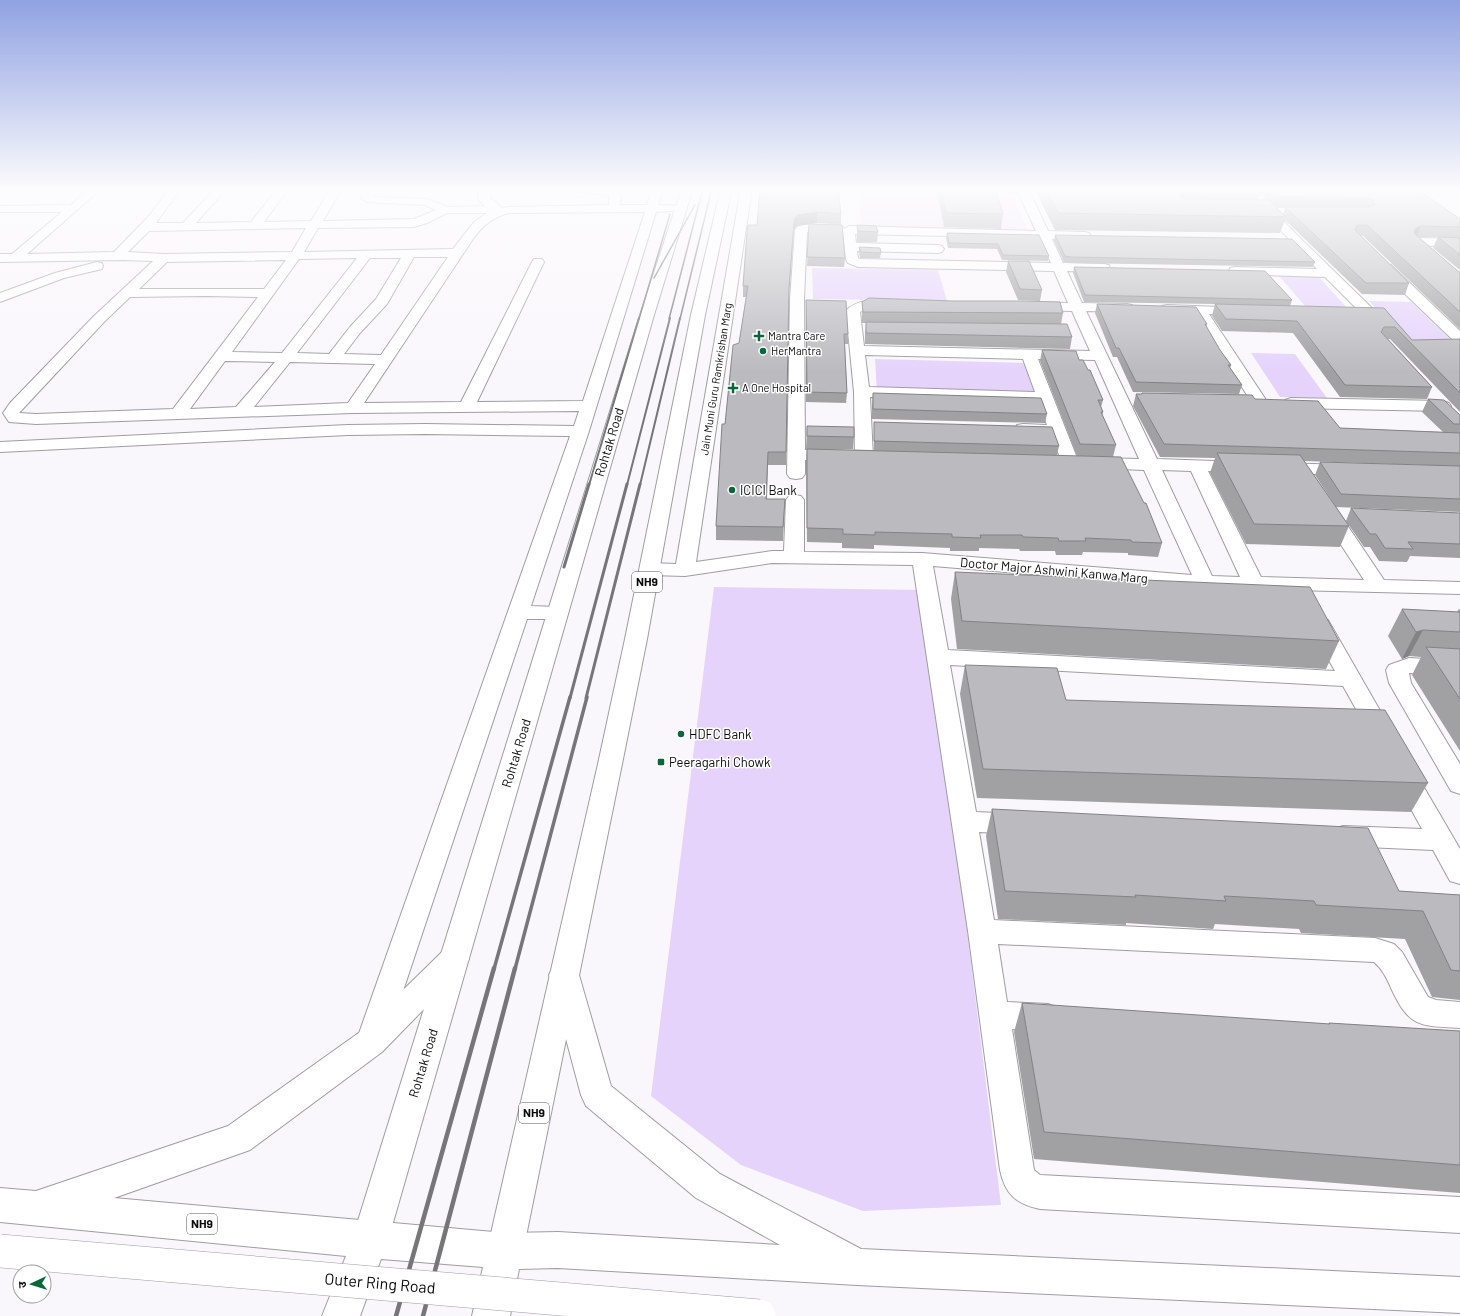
<svg xmlns="http://www.w3.org/2000/svg" width="1460" height="1316" viewBox="0 0 1460 1316" font-family="Barlow,'Noto Sans Devanagari',sans-serif">
  <style>
    .built { fill: #ede8f4 }
    .green { fill: #e5d3fc }
    .lines { fill: none; stroke-linecap: round; stroke-linejoin: round }
    .minor-casing { stroke: #9f9da1; stroke-width: 2 }
    .major-casing { stroke: #9f9da1; stroke-width: 2 }
    .highway-casing { stroke: #9f9da1; stroke-width: 2 }
    .minor { fill: #fff; fill-rule: evenodd }
    .major { fill: #fff; fill-rule: evenodd }
    .highway { fill: #fff; fill-rule: evenodd }
    .rail-far4 { stroke: #767577; stroke-width: 1.5 }
    .rail-far3 { stroke: #767577; stroke-width: 2 }
    .rail-far2 { stroke: #767577; stroke-width: 3 }
    .rail-far1 { stroke: #767577; stroke-width: 3.5 }
    .rail { stroke: #767577; stroke-width: 4.5 }
    .major-bridge-casing { stroke: #9f9da1; stroke-width: 34; stroke-linecap: butt }
    .major-bridge { stroke: #fff; stroke-width: 33 }
    .wall { fill: #a1a0a3; fill-rule: evenodd }
    .shaded-wall { fill: #838285 }
    .building { fill: #bbbabe; stroke: #838285 }
    .poi-dot { fill: #09673a; stroke: #fff; stroke-width: 1.5 }
    .labels { text-anchor: middle; stroke-width: 3; stroke-linejoin: round; paint-order: stroke }
    .far-poi-label { font-size: 11px; fill: #0c0b0c; stroke: #fff; text-anchor: start }
    .far-street-label { font-size: 11px; fill: #0c0b0c; stroke: #fff }
    .shield { fill: #fff; stroke: #555455; stroke-width: 1 }
    .shield-label { font-size: 12px; font-weight: bold; fill: #0c0b0c }
    .street-label { font-size: 13px; fill: #0c0b0c; stroke: #fff }
    .poi-label { font-size: 13px; fill: #0c0b0c; stroke: #fff; text-anchor: start }
    .near-street-label { font-size: 16px; fill: #0c0b0c; stroke: #fff }
  </style>
  <rect width="100%" height="100%" fill="#f9f7fb"/>
  <polygon class="built" points="859,188 997,191 1013,196 1028,231 861,228"/>
  <g class="green">
    <polygon points="812,268 938,270 947,301 813,299"/>
    <polygon points="1279,276 1318,276 1347,308 1306,307"/>
    <polygon points="1369,301 1411,302 1455,344 1409,343"/>
    <polygon points="1251,353 1295,354 1327,398 1280,397"/>
    <polygon points="875,359 1026,363 1036,396 877,391"/>
    <polygon points="714,587 925,590 1001,1205 863,1211 741,1165 651,1096"/>
  </g>
  <g class="lines">
    <g class="minor-casing">
      <g id="minor">
        <path d="M90,188H102L27,254L114,252L149,216L170,188H181L156,223H183L216,188H227L196,223L251,222L278,188H289L264,222L311,221L331,188H342L323,221L414,219L436,210L425,205L367,202L361,198L366,188H377L373,197L427,199L448,207L485,206L478,199V194L482,188H493L490,194V198L502,208L509,207L609,205V195L573,191L568,188L612,189L616,190L621,196L620,205H647L652,188H663L658,205L685,206L687,208L685,210L656,212L589,431L531,606L558,607L565,608L568,613L565,618L558,619H527L387,1039L383,1049L372,1053L361,1049L357,1039L570,436L425,434L348,435L0,452V442L348,425L425,424L574,426L579,411L353,413L36,424L9,422L3,413L10,403L94,316L153,261L123,260L0,262V254H12L62,212H0V206L71,205ZM645,212L583,401L477,402L544,262L542,259H534L532,262L461,402L364,403L473,239C482,226 493,217 509,213ZM447,213H487L474,222L453,249L304,252L318,228L414,227L427,223ZM306,228L292,252L164,254L128,252L149,231ZM414,257H448L381,355L344,354L360,333L387,304ZM357,258L282,353L232,352L299,259ZM370,258H401L376,299L350,327L329,354L297,353ZM286,260L264,289H139L167,262ZM206,296L258,297L173,409L36,414L19,413L104,322L130,297ZM225,361L275,362L236,407L190,409ZM290,362L375,364L348,403L254,407Z"/>
        <path d="M741,188H752L696,562L772,551H784L786,500L789,496L795,495L801,496L804,500V552L922,553L1192,575L1144,470L1095,468L1089,467L1086,463L1089,459L1095,458L1139,459L1095,360L1038,359L1079,463L1076,467L1070,468L1064,467L1051,435L1017,433L1015,429L1017,425L1023,424L1047,425L1039,402L870,397L873,457L870,461L864,462L858,461L855,457L854,392L846,311C855,299 882,298 896,301L898,304L896,307C884,310 870,306 860,312L864,346L1090,351L1072,311L1031,310L1026,309L1024,306L1026,303L1031,302L1068,303L1054,271L858,267L848,263L846,260L843,230C833,236 818,229 807,232L804,299L805,450L843,452L846,456L843,460L837,461L805,460V474L802,478L796,479L790,478L787,474L790,299L795,230L797,227C810,221 828,223 842,226L844,229L849,226L1036,231L1018,192L991,191L986,188H1028L1048,231L1085,232L1089,233L1091,236L1089,239L1085,240L1052,239L1063,263L1104,264L1109,265L1110,268L1109,271L1104,272L1067,271L1082,303L1127,304L1132,305L1134,308L1132,311L1127,312L1086,311L1157,459L1243,462L1249,463L1252,467L1249,471L1243,472L1208,471L1261,577L1364,580L1319,511L1321,507L1328,505L1335,507L1384,580L1460,582V594L1205,588L933,566L948,650L1335,671L1309,625L1312,620L1320,618L1328,620L1394,735L1390,741L1382,743L1374,741L1343,686L950,665L976,812L1019,814L1028,817L1032,824L1028,831L1019,834L979,832L994,920L1375,938L1394,944L1402,952L1428,997L1436,1000L1460,1002V1028C1419,1026 1409,1027 1391,988C1387,978 1382,969 1374,962L998,944L1007,1002L1048,1004L1059,1008L1063,1018L1059,1028L1048,1032L1012,1029L1034,1170L1040,1175L1460,1197V1233L1040,1209C1016,1204 1005,1194 1000,1170L968,931L913,565L772,563L685,576L650,575L643,573L640,569L643,565L650,563L676,564ZM855,234L1039,238L1051,263L860,259L858,258L857,251L938,253L942,252L944,249L942,246L938,245L856,243ZM865,355L1023,359L1035,392L869,387ZM1162,470L1191,471L1240,577L1212,576Z"/>
        <polygon points="1241,188 1252,188 1298,236 1374,310 1376,313 1374,316 1369,317 1342,316 1340,313 1342,310 1357,309 1325,277 1230,274 1229,271 1230,268 1235,267 1317,269"/>
        <polygon points="1417,238 1460,239 1460,247 1413,245 1411,242 1413,239"/>
        <polygon points="97,262 102,263 103,266 102,269 64,278 0,302 0,293 55,273"/>
        <polygon points="1386,264 1391,265 1460,331 1460,343 1455,342 1381,271 1380,268 1381,265"/>
        <polygon points="1167,305 1248,308 1250,311 1248,314 1243,315 1209,314 1268,403 1266,406 1260,408 1254,406 1195,314 1162,312 1160,309 1162,306"/>
        <polygon points="1291,398 1443,401 1449,403 1451,406 1449,409 1443,411 1291,408 1285,406 1283,403 1285,400"/>
        <polygon points="1279,463 1347,465 1353,466 1356,470 1353,474 1347,475 1279,473 1273,472 1270,468 1273,464"/>
        <polygon points="1409,658 1460,661 1460,675 1409,673 1411,683 1460,764 1460,794 1451,791 1389,683 1386,670 1389,665"/>
        <polygon points="1403,764 1412,767 1460,849 1460,884 1450,881 1433,850 1343,846 1334,843 1330,836 1334,829 1343,826 1422,829 1391,773 1394,767"/>
      </g>
    </g>
    <g class="major-casing">
      <g id="major">
        <polygon points="682,188 693,188 654,315 388,1240 383,1253 370,1258 357,1253 352,1240 640,315"/>
        <polygon points="721,188 732,188 705,315 647,639 622,764 523,1251 518,1264 505,1269 492,1264 487,1251 598,764 625,639 691,315"/>
      </g>
    </g>
    <g class="highway-casing">
      <polygon id="highway" points="454,947 464,950 469,959 464,968 382,1052 250,1150 114,1198 505,1233 558,1232 780,1245 696,1198 586,1106 581,1095 549,975 554,966 564,962 574,966 579,975 611,1086 720,1174 861,1249 1460,1277 1460,1313 857,1285 558,1268 519,1269 510,1316 472,1316 483,1267 381,1259 360,1316 322,1316 346,1256 0,1222 0,1188 36,1191 228,1126 360,1032 444,950"/>
    </g>
    <use href="#minor" class="minor"/>
    <use href="#major" class="major"/>
    <use href="#highway" class="highway"/>
    <g class="rail-far4">
      <polyline points="654,278 695,205"/>
      <polyline points="639,319 670,214"/>
      <polyline points="669,319 703,188"/>
      <polyline points="680,319 712,188"/>
    </g>
    <g class="rail-far3">
      <polyline points="589,485 639,318"/>
      <polyline points="627,485 670,318"/>
      <polyline points="640,485 680,318"/>
    </g>
    <g class="rail-far2">
      <polyline points="564,567 589,484"/>
      <polyline points="570,698 627,484"/>
      <polyline points="586,698 640,484"/>
    </g>
    <g class="rail-far1">
      <polyline points="494,969 570,697"/>
      <polyline points="515,969 587,697"/>
    </g>
    <g class="rail">
      <polyline points="396,1316 494,968"/>
      <polyline points="423,1316 515,968"/>
    </g>
    <g class="major-bridge-casing">
      <polyline id="major-bridge" points="0,1251 759,1316"/>
    </g>
    <use href="#major-bridge" class="major-bridge"/>
  </g>
  <g class="wall">
    <polygon points="760,188 841,214 841,224 817,223 797,226 794,230 789,295 786,465 768,465 767,499 785,499 783,541 716,540 716,526 725,424 739,343 746,297 743,297 743,286 757,225"/>
    <polygon points="937,188 941,188 1003,214 1001,229 944,227 937,190"/>
    <path d="M1034,188H1416L1460,219V270L1433,248L1438,237H1417L1459,272H1460V329L1363,236H1360L1409,283L1405,295L1362,294L1285,220L1280,233L1055,230ZM1260,192L1266,200H1258ZM1277,208H1285L1283,214Z"/>
    <polygon points="809,224 845,258 844,267 807,266"/>
    <polygon points="857,225 878,232 877,242 857,242"/>
    <polygon points="947,233 1039,235 1049,256 1048,261 1002,260 997,249 948,248 946,238"/>
    <polygon points="1055,235 1315,262 1313,267 1069,263 1064,262 1054,241"/>
    <polygon points="859,247 881,253 880,258 860,258 859,253"/>
    <polygon points="1008,261 1042,290 1040,301 1018,300 1006,272"/>
    <polygon points="1074,267 1292,300 1290,306 1384,308 1412,340 1460,339 1460,412 1390,339 1388,339 1432,387 1427,399 1340,397 1293,333 1222,331 1212,316 1215,304 1084,302 1073,273"/>
    <polygon points="806,300 848,334 848,344 845,344 847,393 846,403 806,402"/>
    <polygon points="862,302 1063,313 1061,324 1072,337 1070,349 865,344 865,334 866,323 862,323"/>
    <polygon points="1097,304 1207,324 1206,327 1220,350 1231,365 1230,368 1242,385 1239,394 1133,392 1117,357 1113,357 1095,313"/>
    <polygon points="1042,350 1079,360 1103,400 1101,407 1103,412 1102,416 1116,445 1113,457 1077,456 1040,361"/>
    <polygon points="873,393 1047,414 1045,423 872,419 872,407"/>
    <polygon points="1142,393 1255,399 1340,428 1443,432 1422,412 1428,399 1460,415 1460,512 1336,507 1315,475 1320,462 1423,465 1304,461 1349,526 1340,547 1246,544 1210,473 1215,458 1160,457 1133,406 1136,394 1141,394"/>
    <polygon points="874,422 1059,446 1057,455 1162,543 1158,557 1128,555 1128,553 1083,552 1082,555 1056,555 1055,551 1020,551 1019,549 979,548 979,551 950,551 950,548 874,545 874,549 842,548 842,543 807,542 806,462 807,449 874,450"/>
    <polygon points="807,426 854,437 853,449 806,449"/>
    <polygon points="1351,508 1460,513 1460,558 1410,556 1407,562 1379,561 1370,547 1364,547 1346,521"/>
    <polygon points="955,572 1339,641 1326,669 957,649 951,599"/>
    <polygon points="1402,609 1457,612 1459,609 1460,609 1460,751 1412,675 1421,657 1409,656 1402,659 1388,636"/>
    <polygon points="965,665 1066,700 1428,783 1411,812 977,798 960,694"/>
    <polygon points="992,809 1399,891 1460,895 1460,1000 1432,997 1405,939 1301,933 1299,929 1215,924 1213,929 1126,923 1126,925 998,919 986,836"/>
    <polygon points="1022,1003 1328,1024 1329,1023 1460,1031 1460,1193 1034,1159 1014,1032"/>
  </g>
  <g class="shaded-wall">
    <polygon points="1186,190 1182,206 1179,195 1181,192"/>
    <polygon points="817,212 817,223 797,226 794,230 788,299 794,220 797,215"/>
    <polygon points="1421,226 1417,236 1412,238 1416,228"/>
    <polygon points="1423,630 1409,656 1402,659 1416,632"/>
  </g>
  <g class="building">
    <polygon points="760,188 838,188 841,214 817,212 797,215 794,220 789,288 786,452 768,452 766,499 785,499 783,527 716,526 722,424 725,424 733,345 739,343 748,286 743,286 747,232 748,225 757,225"/>
    <polygon points="941,188 995,188 1003,214 946,213"/>
    <polygon points="1045,188 1258,188 1260,190 1186,190 1181,192 1179,195 1181,198 1186,199 1269,200 1286,217 1058,213"/>
    <polygon points="1268,188 1416,188 1460,219 1460,227 1421,226 1416,228 1414,232 1416,235 1459,272 1460,272 1460,312 1367,225 1357,225 1355,230 1409,283 1366,283 1285,207 1368,207 1375,204 1373,200 1368,198 1276,197"/>
    <polygon points="809,224 842,225 845,258 807,257"/>
    <polygon points="857,225 876,226 878,232 858,231"/>
    <polygon points="947,233 1039,235 1049,256 1003,255 998,244 949,243"/>
    <polygon points="1055,235 1292,239 1315,262 1071,257 1065,256"/>
    <polygon points="1438,237 1460,238 1460,255"/>
    <polygon points="859,247 880,248 881,253 861,252"/>
    <polygon points="1008,261 1029,261 1042,290 1020,289"/>
    <polygon points="1074,267 1265,271 1292,300 1085,295"/>
    <polygon points="869,298 953,301 1024,301 1060,302 1063,313 863,312 862,302"/>
    <polygon points="806,300 846,301 848,334 844,334 847,393 807,392"/>
    <polygon points="1097,304 1196,307 1207,324 1205,324 1220,350 1231,365 1228,365 1242,385 1136,382 1119,348 1116,348"/>
    <polygon points="1215,304 1384,308 1412,340 1460,339 1460,393 1395,327 1384,327 1381,332 1432,387 1345,385 1297,321 1226,319"/>
    <polygon points="866,322 1067,324 1072,337 866,333"/>
    <polygon points="1042,350 1076,351 1079,360 1083,360 1088,370 1090,370 1103,400 1098,400 1103,412 1101,412 1116,445 1080,444"/>
    <polygon points="873,393 1041,398 1047,414 873,409"/>
    <polygon points="1142,393 1252,395 1255,399 1318,401 1340,428 1460,433 1460,453 1164,444 1136,394 1142,394"/>
    <polygon points="1428,399 1444,400 1460,415 1460,424 1454,424"/>
    <polygon points="874,422 1052,427 1059,446 874,441"/>
    <polygon points="807,426 854,427 854,437 807,436"/>
    <polygon points="807,449 1121,457 1144,503 1146,503 1162,543 1132,542 1131,540 1085,538 1086,541 1059,541 1058,538 1023,537 1022,535 980,535 981,538 952,537 952,534 875,532 875,535 843,534 843,529 807,528"/>
    <polygon points="1217,453 1300,455 1349,526 1254,524"/>
    <polygon points="1320,462 1460,466 1460,499 1341,494"/>
    <polygon points="1351,508 1460,513 1460,544 1408,542 1413,549 1385,548 1376,534 1370,534"/>
    <polygon points="955,572 1310,587 1339,641 962,621"/>
    <polygon points="1402,609 1460,612 1460,632 1423,630 1416,632"/>
    <polygon points="1426,647 1460,649 1460,699"/>
    <polygon points="965,665 1057,668 1066,700 1385,710 1428,783 983,769"/>
    <polygon points="992,809 1368,828 1399,891 1460,895 1460,971 1451,970 1423,911 1316,905 1314,901 1224,896 1226,901 1135,895 1136,897 1005,891"/>
    <polygon points="1022,1003 1330,1024 1329,1023 1460,1031 1460,1165 1044,1132"/>
  </g>
  <linearGradient id="sky" x2="0" y2="1"><stop stop-color="#90a2e2"/><stop offset="0.51" stop-color="#fcfbfd"/><stop offset="1" stop-color="#fcfbfd" stop-opacity="0"/></linearGradient>
  <rect width="1460" height="372" fill="url(#sky)"/>
  <g class="poi-dot">
    <path d="M757 330h4v4h4v4h-4v4h-4v-4h-4v-4h4z"/>
    <circle cx="763" cy="351" r="4"/>
    <path d="M731 382h4v4h4v4h-4v4h-4v-4h-4v-4h4z"/>
    <circle cx="732" cy="490" r="4"/>
    <circle cx="681" cy="734" r="4"/>
    <rect x="657" y="758" width="8" height="8" rx="2"/>
  </g>
  <g class="labels">
    <g class="far-poi-label">
      <text x="768" y="340">Mantra Care</text>
      <text x="771" y="355">HerMantra</text>
      <text x="742" y="392">A One Hospital</text>
    </g>
    <g class="far-street-label">
      <text transform="translate(716 379) rotate(-81)" y="4">Jain Muni Guru Ramkrishan Marg</text>
    </g>
    <g class="shield">
      <rect x="632" y="572" width="30" height="20" rx="3"/>
      <rect x="519" y="1103" width="30" height="20" rx="3"/>
      <rect x="187" y="1214" width="30" height="20" rx="3"/>
    </g>
    <g class="shield-label">
      <text x="647" y="586">NH9</text>
      <text x="534" y="1117">NH9</text>
      <text x="202" y="1228">NH9</text>
    </g>
    <g class="street-label">
      <text transform="translate(609 442) rotate(-73)" y="5">Rohtak Road</text>
      <text transform="translate(1054 570) rotate(5)" y="5">Doctor Major Ashwini Kanwa Marg</text>
      <text transform="translate(516 753) rotate(-73)" y="5">Rohtak Road</text>
      <text transform="translate(423 1063) rotate(-73)" y="5">Rohtak Road</text>
    </g>
    <g class="poi-label">
      <text x="740" y="495">ICICI Bank</text>
      <text x="689" y="739">HDFC Bank</text>
      <text x="669" y="767">Peeragarhi Chowk</text>
    </g>
    <g class="near-street-label">
      <text transform="translate(380 1283) rotate(5)" y="6">Outer Ring Road</text>
    </g>
  </g>
  <g transform="translate(32 1284) rotate(266)"><circle r="19" fill="#ffffff" stroke="#9e9d9e"/>
  <path d="M0-3L7 15L0 10L-7 15Z" fill="#09673a"/>
  <text y="-6" font-size="11" font-weight="bold" text-anchor="middle" fill="#0c0b0c">उ</text>
  </g>
</svg>
